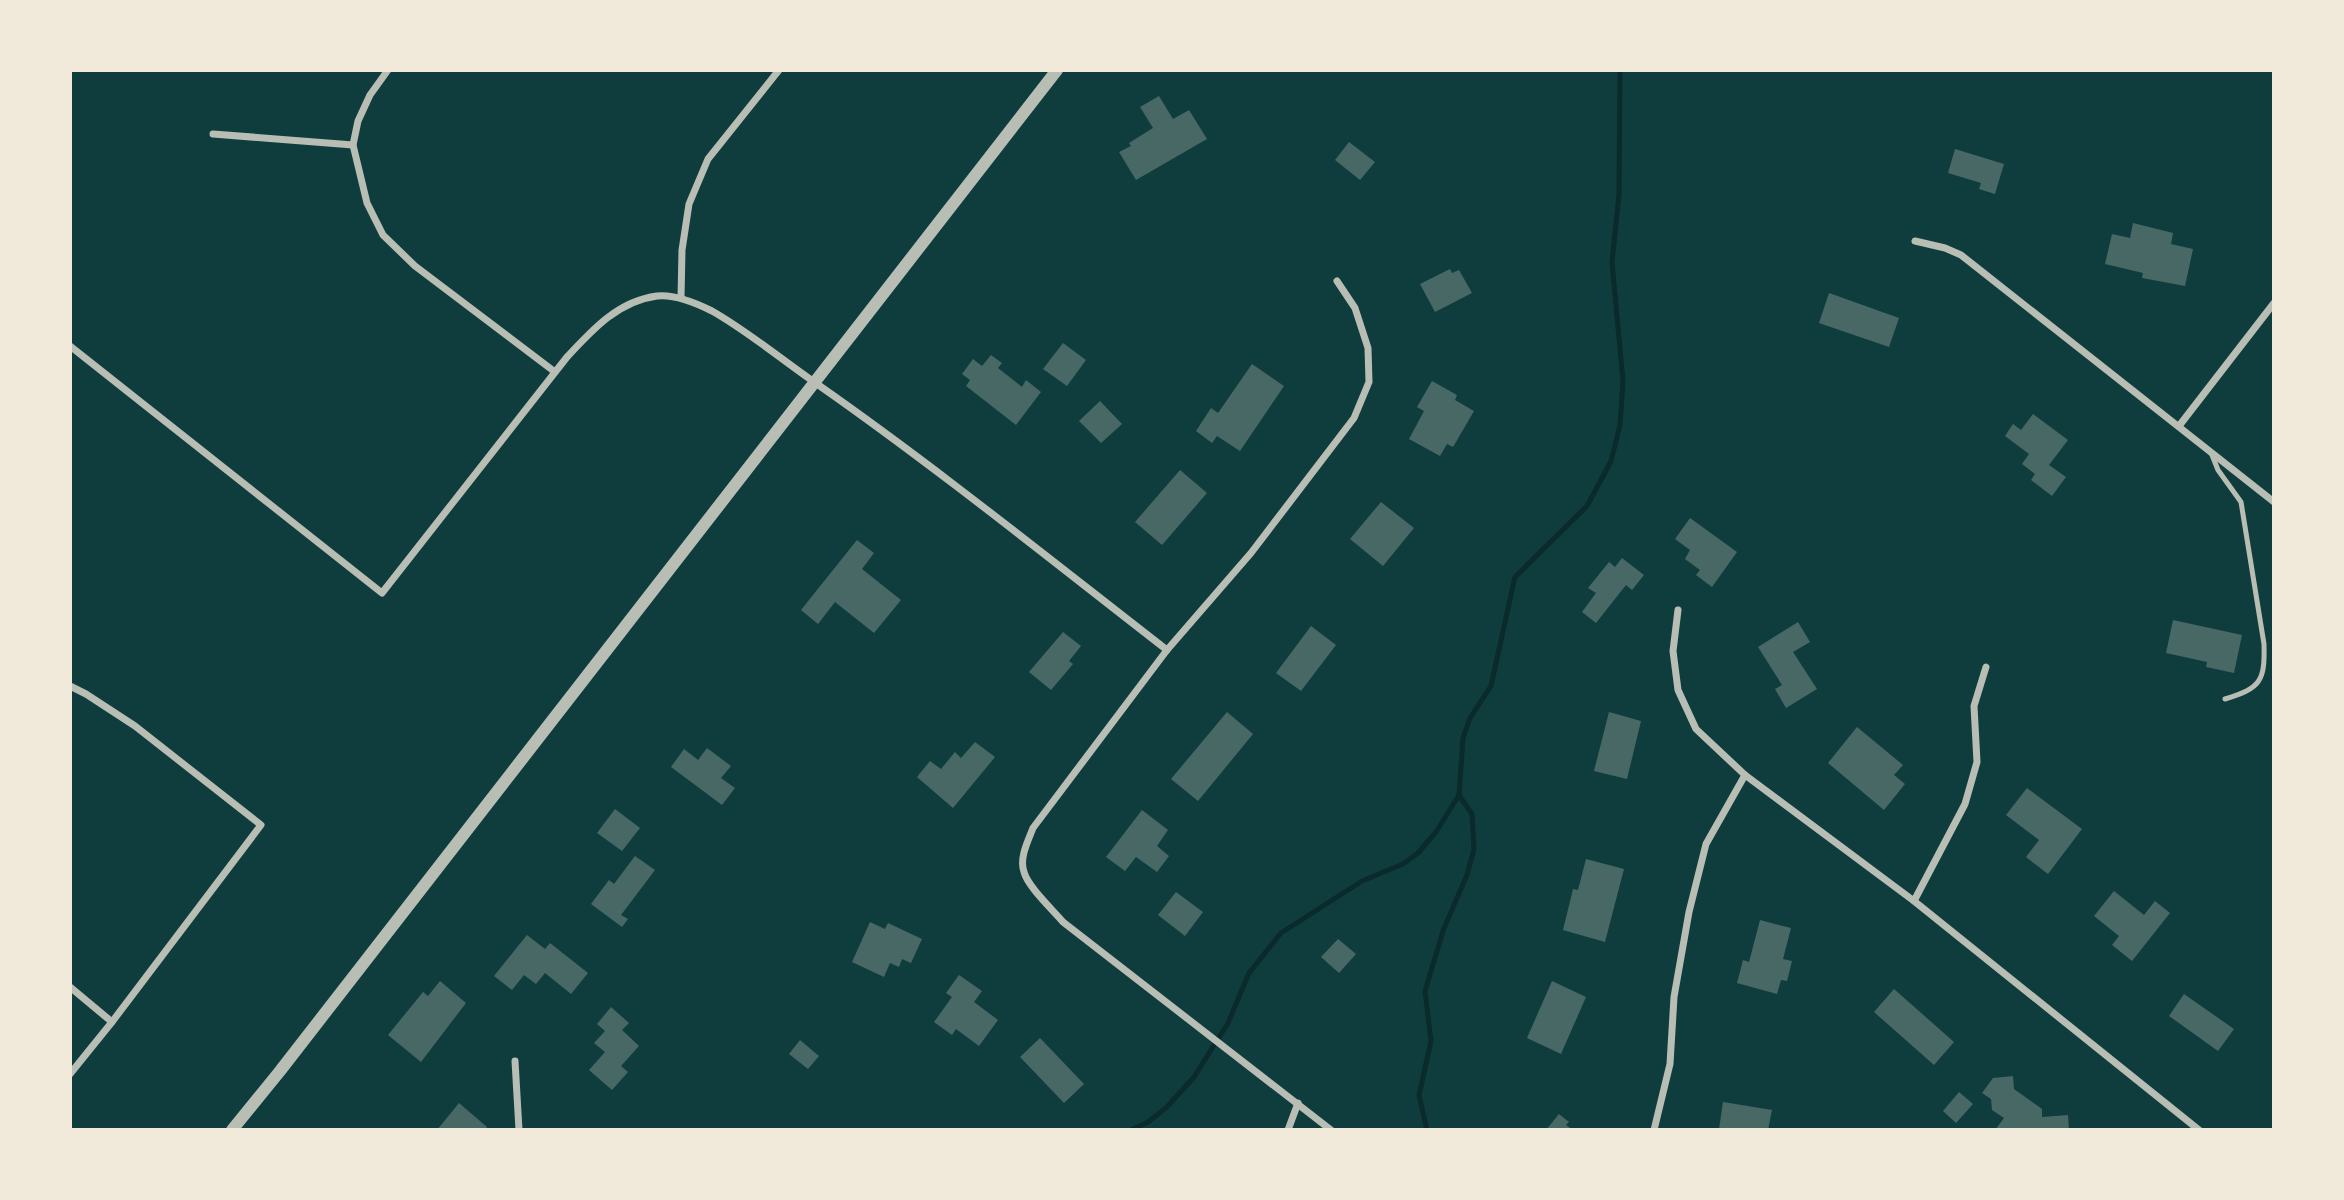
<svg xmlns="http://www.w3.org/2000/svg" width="2344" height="1200" viewBox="0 0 2344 1200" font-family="Inter,sans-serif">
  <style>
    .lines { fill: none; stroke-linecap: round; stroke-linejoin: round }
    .stream { stroke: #0a2a2b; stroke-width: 5 }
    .building { fill: #486865 }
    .service { stroke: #b8beb3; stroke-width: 5 }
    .minor { stroke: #b8beb3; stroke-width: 7 }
    .tertiary { stroke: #b8beb3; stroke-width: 12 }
  </style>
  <rect width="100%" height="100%" fill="#0f3d3e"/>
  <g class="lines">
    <g class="stream">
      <polyline points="1131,1130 1148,1122 1167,1107 1194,1077 1228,1023 1249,973 1281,933 1362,881 1403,864 1418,853 1436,832 1459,795 1463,738 1470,718 1491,686 1515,577 1587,506 1611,461 1620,425 1623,381 1612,262 1619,195 1620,70"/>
      <polyline points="1427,1130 1419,1095 1431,1041 1425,991 1444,928 1467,875 1474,849 1472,814 1459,795"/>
    </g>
  </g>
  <g class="building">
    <polygon points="1159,96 1173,119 1189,110 1207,139 1136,180 1119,152 1131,146 1129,143 1153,128 1140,107"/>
    <polygon points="1349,142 1375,162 1360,180 1335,160"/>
    <polygon points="1955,149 2004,164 1995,194 1979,189 1981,183 1948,173"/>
    <polygon points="2133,223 2173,233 2171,244 2193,249 2185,286 2142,278 2143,273 2105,264 2112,234 2130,238"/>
    <polygon points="1450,269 1452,273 1459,270 1472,293 1435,312 1420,284"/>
    <polygon points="1829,293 1899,318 1889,347 1819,323"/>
    <polygon points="1063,343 1086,360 1067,386 1043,369"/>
    <polygon points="991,355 1002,363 998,368 1022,387 1026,380 1041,392 1016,425 966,386 970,380 962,374 973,359 982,366"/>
    <polygon points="1252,364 1284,386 1240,451 1217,436 1212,443 1196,431 1211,408 1218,413"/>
    <polygon points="1432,381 1457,395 1455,400 1474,411 1453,447 1447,444 1440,456 1409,439 1424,411 1417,407"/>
    <polygon points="1100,401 1122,424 1101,443 1079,421"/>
    <polygon points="2033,414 2068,440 2049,465 2066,477 2052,496 2031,480 2035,474 2022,464 2029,454 2005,436 2013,424 2021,430"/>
    <polygon points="1180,470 1207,493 1162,545 1135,522"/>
    <polygon points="1381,502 1414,528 1383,566 1350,539"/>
    <polygon points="1690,518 1737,552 1712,587 1696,575 1700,570 1685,559 1690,550 1675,539"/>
    <polygon points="857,540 874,553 862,569 901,600 874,633 835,602 818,624 801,610"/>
    <polygon points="1622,558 1644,575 1632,590 1626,585 1596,623 1582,612 1596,593 1588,588 1609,562 1615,567"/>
    <polygon points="2173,620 2242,635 2234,673 2206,667 2207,662 2166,653"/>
    <polygon points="1798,622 1810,642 1793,652 1817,689 1786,708 1775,689 1782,685 1758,647"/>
    <polygon points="1311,626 1336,645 1301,691 1276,673"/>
    <polygon points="1063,632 1081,646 1069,661 1073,664 1051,690 1029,672"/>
    <polygon points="1227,712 1253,734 1198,801 1171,779"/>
    <polygon points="1609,712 1641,721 1627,779 1594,771"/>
    <polygon points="1857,727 1903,765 1894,775 1905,784 1884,810 1828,763"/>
    <polygon points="975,742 995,757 953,808 917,777 930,761 941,769 955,752 961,758"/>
    <polygon points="707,748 731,766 721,778 735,788 722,805 671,767 684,749 698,760"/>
    <polygon points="2027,788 2082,829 2048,874 2026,857 2039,840 2006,815"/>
    <polygon points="615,809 640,828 622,851 597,833"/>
    <polygon points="1142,810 1168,830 1157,846 1169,856 1157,872 1136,857 1125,871 1106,857"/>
    <polygon points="635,856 655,870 621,915 628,919 622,927 591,904 609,880 614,884"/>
    <polygon points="1586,859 1624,869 1605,942 1563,930 1573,889 1578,890"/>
    <polygon points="2114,891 2144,915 2155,901 2170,913 2132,961 2112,945 2119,936 2094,916"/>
    <polygon points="1176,892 1203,912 1185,936 1158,915"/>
    <polygon points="1760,920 1791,928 1783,959 1792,961 1787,981 1781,980 1777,994 1737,983 1743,960 1749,962"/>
    <polygon points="870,922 885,929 888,923 922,939 911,963 902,959 899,967 890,963 884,977 852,962"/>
    <polygon points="527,935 545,949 550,943 588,973 571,994 545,973 536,984 524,975 512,990 494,976"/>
    <polygon points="1338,939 1356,954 1339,973 1321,957"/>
    <polygon points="959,975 982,991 974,1002 998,1020 979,1046 956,1029 952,1035 934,1022 952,997 946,993"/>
    <polygon points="440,981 466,1003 421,1062 388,1035 423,992 428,996"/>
    <polygon points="1552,981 1586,997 1561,1054 1527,1038"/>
    <polygon points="1894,989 1954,1042 1934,1065 1874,1012"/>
    <polygon points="2184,994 2234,1029 2218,1051 2169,1016"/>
    <polygon points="611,1007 629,1023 622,1030 639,1046 621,1066 628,1072 612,1090 589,1070 605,1052 594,1043 605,1031 597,1024"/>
    <polygon points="1040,1038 1084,1084 1064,1103 1020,1057"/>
    <polygon points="800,1040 819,1056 808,1069 789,1054"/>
    <polygon points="2013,1076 2014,1089 2042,1109 2042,1117 2068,1115 2069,1130 1995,1130 2004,1118 1992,1110 1991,1099 1982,1093 1993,1078"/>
    <polygon points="1959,1092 1973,1104 1956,1123 1943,1111"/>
    <polygon points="1723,1102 1772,1110 1768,1130 1719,1129"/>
    <polygon points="459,1103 487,1127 485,1130 437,1130"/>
    <polygon points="1559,1114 1569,1122 1566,1125 1573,1130 1546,1130"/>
  </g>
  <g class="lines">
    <path class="service" d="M2212,455L2218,470L2241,502L2264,644C2265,681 2261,688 2225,699"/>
    <g class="minor">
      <polyline points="388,70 370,95 358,121 353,145 367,203 383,235 415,266 555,372"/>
      <polyline points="213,134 353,145"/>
      <polyline points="1915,241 1945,248 1961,255 2274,502"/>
      <polyline points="681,298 682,250 689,204 708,159 779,70"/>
      <path d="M70,346L382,593L567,357C592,330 618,301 657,296C675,294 696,303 712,311C749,332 782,360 817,384C937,468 1051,560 1167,650"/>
      <polyline points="2179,426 2274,303"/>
      <polyline points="1678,610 1673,651 1678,690 1696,729 1745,775 1914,901 2199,1130"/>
      <polyline points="70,686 86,694 135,726 261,825 112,1022 70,1074"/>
      <polyline points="1914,901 1965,804 1977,762 1974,706 1986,667"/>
      <polyline points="70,987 112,1022"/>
      <polyline points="515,1061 519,1130"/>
      <polyline points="1288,1130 1298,1103"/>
      <path d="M1331,1130L1063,922C1053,910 1028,887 1024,872C1019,858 1028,841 1033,828L1167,650L1251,553L1354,418L1369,382L1368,348L1355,308L1337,281"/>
      <polyline points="1654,1130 1670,1064 1674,997 1689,912 1706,844 1745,775"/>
    </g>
    <polyline class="tertiary" points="232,1130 280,1071 1057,70"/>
  </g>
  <rect width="2344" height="1200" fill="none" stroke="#f1e9da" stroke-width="144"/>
</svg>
